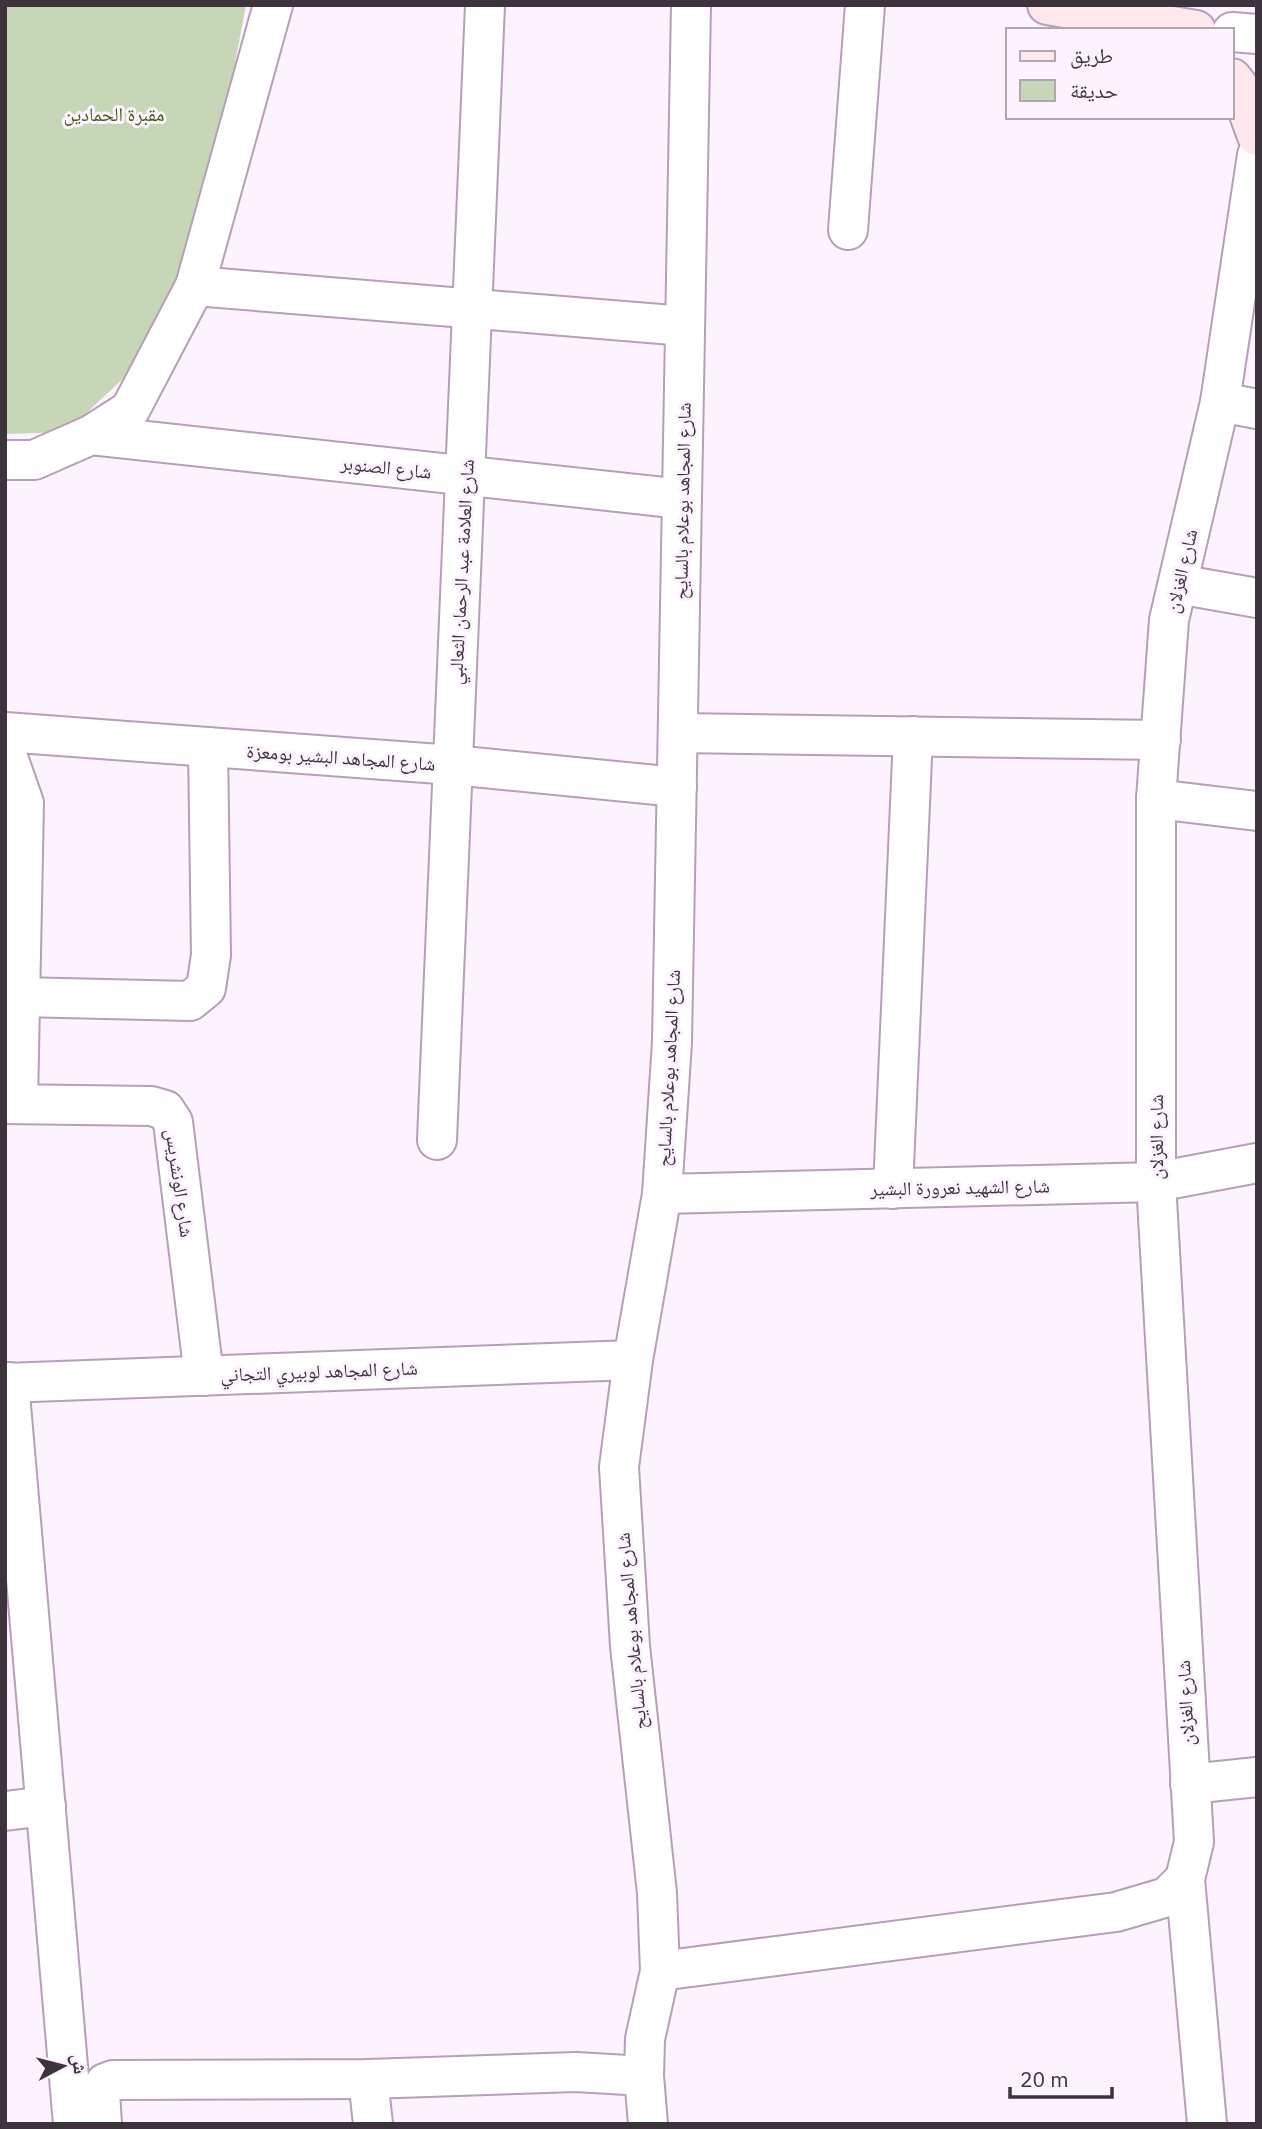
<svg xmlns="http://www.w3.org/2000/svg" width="1262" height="2129" viewBox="0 0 1262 2129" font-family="'IBM Plex Sans','Noto Naskh Arabic',sans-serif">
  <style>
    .green { fill: #c7d6b7 }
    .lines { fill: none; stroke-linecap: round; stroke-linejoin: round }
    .minor-casing { stroke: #b69fb8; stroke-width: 42 }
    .secondary-casing { stroke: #b69fb8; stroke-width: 42 }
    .minor { stroke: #fff; stroke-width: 38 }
    .secondary { stroke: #fee7ed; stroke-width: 38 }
    .labels { text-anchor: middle; stroke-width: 6; stroke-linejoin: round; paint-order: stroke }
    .park-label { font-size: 19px; fill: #425c18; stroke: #fdf3fe }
    .street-label { font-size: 19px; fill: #3d333d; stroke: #fdf3fe }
  </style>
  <rect width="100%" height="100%" fill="#fdf3fe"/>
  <polygon class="green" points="5,5 246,5 209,200 142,361 66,432 5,434"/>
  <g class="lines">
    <g class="minor-casing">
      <g id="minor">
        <polyline points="1232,32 1257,34"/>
        <polyline points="848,230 865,5"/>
        <polyline points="195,286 685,326"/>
        <polyline points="1220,402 1257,409"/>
        <polyline points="91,435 682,499"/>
        <polyline points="5,460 34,460 91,435 130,410 195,286 273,5"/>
        <polyline points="1178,584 1257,598"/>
        <polyline points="5,732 453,765 677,787"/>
        <polyline points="678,733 1161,740"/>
        <polyline points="5,749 24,803 18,1103"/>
        <polyline points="1156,799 1257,811"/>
        <polyline points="20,997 190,1001 206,988 211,955 208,747"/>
        <polyline points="5,1104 151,1106 165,1110 173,1122 204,1376"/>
        <polyline points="437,1140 485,5"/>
        <polyline points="893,1189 913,736"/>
        <polyline points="662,1194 1156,1182 1257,1163"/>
        <polyline points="9,1382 73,2124"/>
        <polyline points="5,1383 633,1360"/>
        <polyline points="1190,1784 1257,1777"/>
        <polyline points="5,1811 46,1806"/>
        <polyline points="660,1971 1116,1912 1167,1897 1185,1879"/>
        <polyline points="368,2079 373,2124"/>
        <polyline points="102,2124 100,2092 105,2083 113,2080 368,2079 576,2072 644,2076"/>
        <polyline points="648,2124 644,2076 645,2039 660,1971 657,1893 630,1646 619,1467 633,1360 662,1194 672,1042 691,5"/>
        <polyline points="1207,2124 1185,1879 1194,1842 1156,1182 1156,799 1169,620 1220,402 1257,155"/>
      </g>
    </g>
    <g class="secondary-casing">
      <g id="secondary">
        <polyline points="1047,5 1196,30"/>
        <polyline points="1232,78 1239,87 1257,136"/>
      </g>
    </g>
    <use href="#minor" class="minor"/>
    <use href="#secondary" class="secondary"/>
  </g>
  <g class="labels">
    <g class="park-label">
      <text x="114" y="121">مقبرة الحمادين</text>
    </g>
    <g class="street-label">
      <text transform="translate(386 467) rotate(6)" y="7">شارع الصنوبر</text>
      <text transform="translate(682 501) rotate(-89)" y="7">شارع المجاهد بوعلام بالسايح</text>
      <text transform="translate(1181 571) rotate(-77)" y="7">شارع الغزلان</text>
      <text transform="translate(461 572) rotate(-87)" y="7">شارع العلامة عبد الرحمان الثعالبي</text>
      <text transform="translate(341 757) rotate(4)" y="7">شارع المجاهد البشير بومعزة</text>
      <text transform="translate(668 1068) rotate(-87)" y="7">شارع المجاهد بوعلام بالسايح</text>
      <text transform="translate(1156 1137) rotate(-90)" y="7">شارع الغزلان</text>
      <text transform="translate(180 1183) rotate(82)" y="7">شارع الونشريس</text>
      <text transform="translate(960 1187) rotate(-1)" y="7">شارع الشهيد نعرورة البشير</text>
      <text transform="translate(319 1371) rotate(-2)" y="7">شارع المجاهد لوبيري التجاني</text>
      <text transform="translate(631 1631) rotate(-95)" y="7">شارع المجاهد بوعلام بالسايح</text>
      <text transform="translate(1185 1703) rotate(-93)" y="7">شارع الغزلان</text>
    </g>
  </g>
  <rect width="1262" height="2129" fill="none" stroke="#3d333d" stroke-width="14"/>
  <rect x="1006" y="28" width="228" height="91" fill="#fdf3fe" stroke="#b0a6b1" stroke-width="2"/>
  <rect x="1020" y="51" width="35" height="10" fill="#fee7ed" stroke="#b0a6b1" stroke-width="2"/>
  <text x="1070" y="63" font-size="21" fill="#3d333d">طريق</text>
  <rect x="1020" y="80" width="35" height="21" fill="#c7d6b7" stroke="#b0a6b1" stroke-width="2"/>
  <text x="1070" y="98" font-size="21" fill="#3d333d">حديقة</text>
  <g transform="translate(63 2066) rotate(83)" stroke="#fdf3fe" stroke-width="5" paint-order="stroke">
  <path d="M0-5L12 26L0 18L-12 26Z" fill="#3d333d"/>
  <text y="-10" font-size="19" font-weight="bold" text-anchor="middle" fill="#3d333d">ش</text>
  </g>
  <path d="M1010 2087v10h102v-10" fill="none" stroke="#3d333d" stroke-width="3.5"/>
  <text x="1020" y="2087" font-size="21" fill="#3d333d" stroke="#fdf3fe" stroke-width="5" paint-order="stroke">20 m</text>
</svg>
